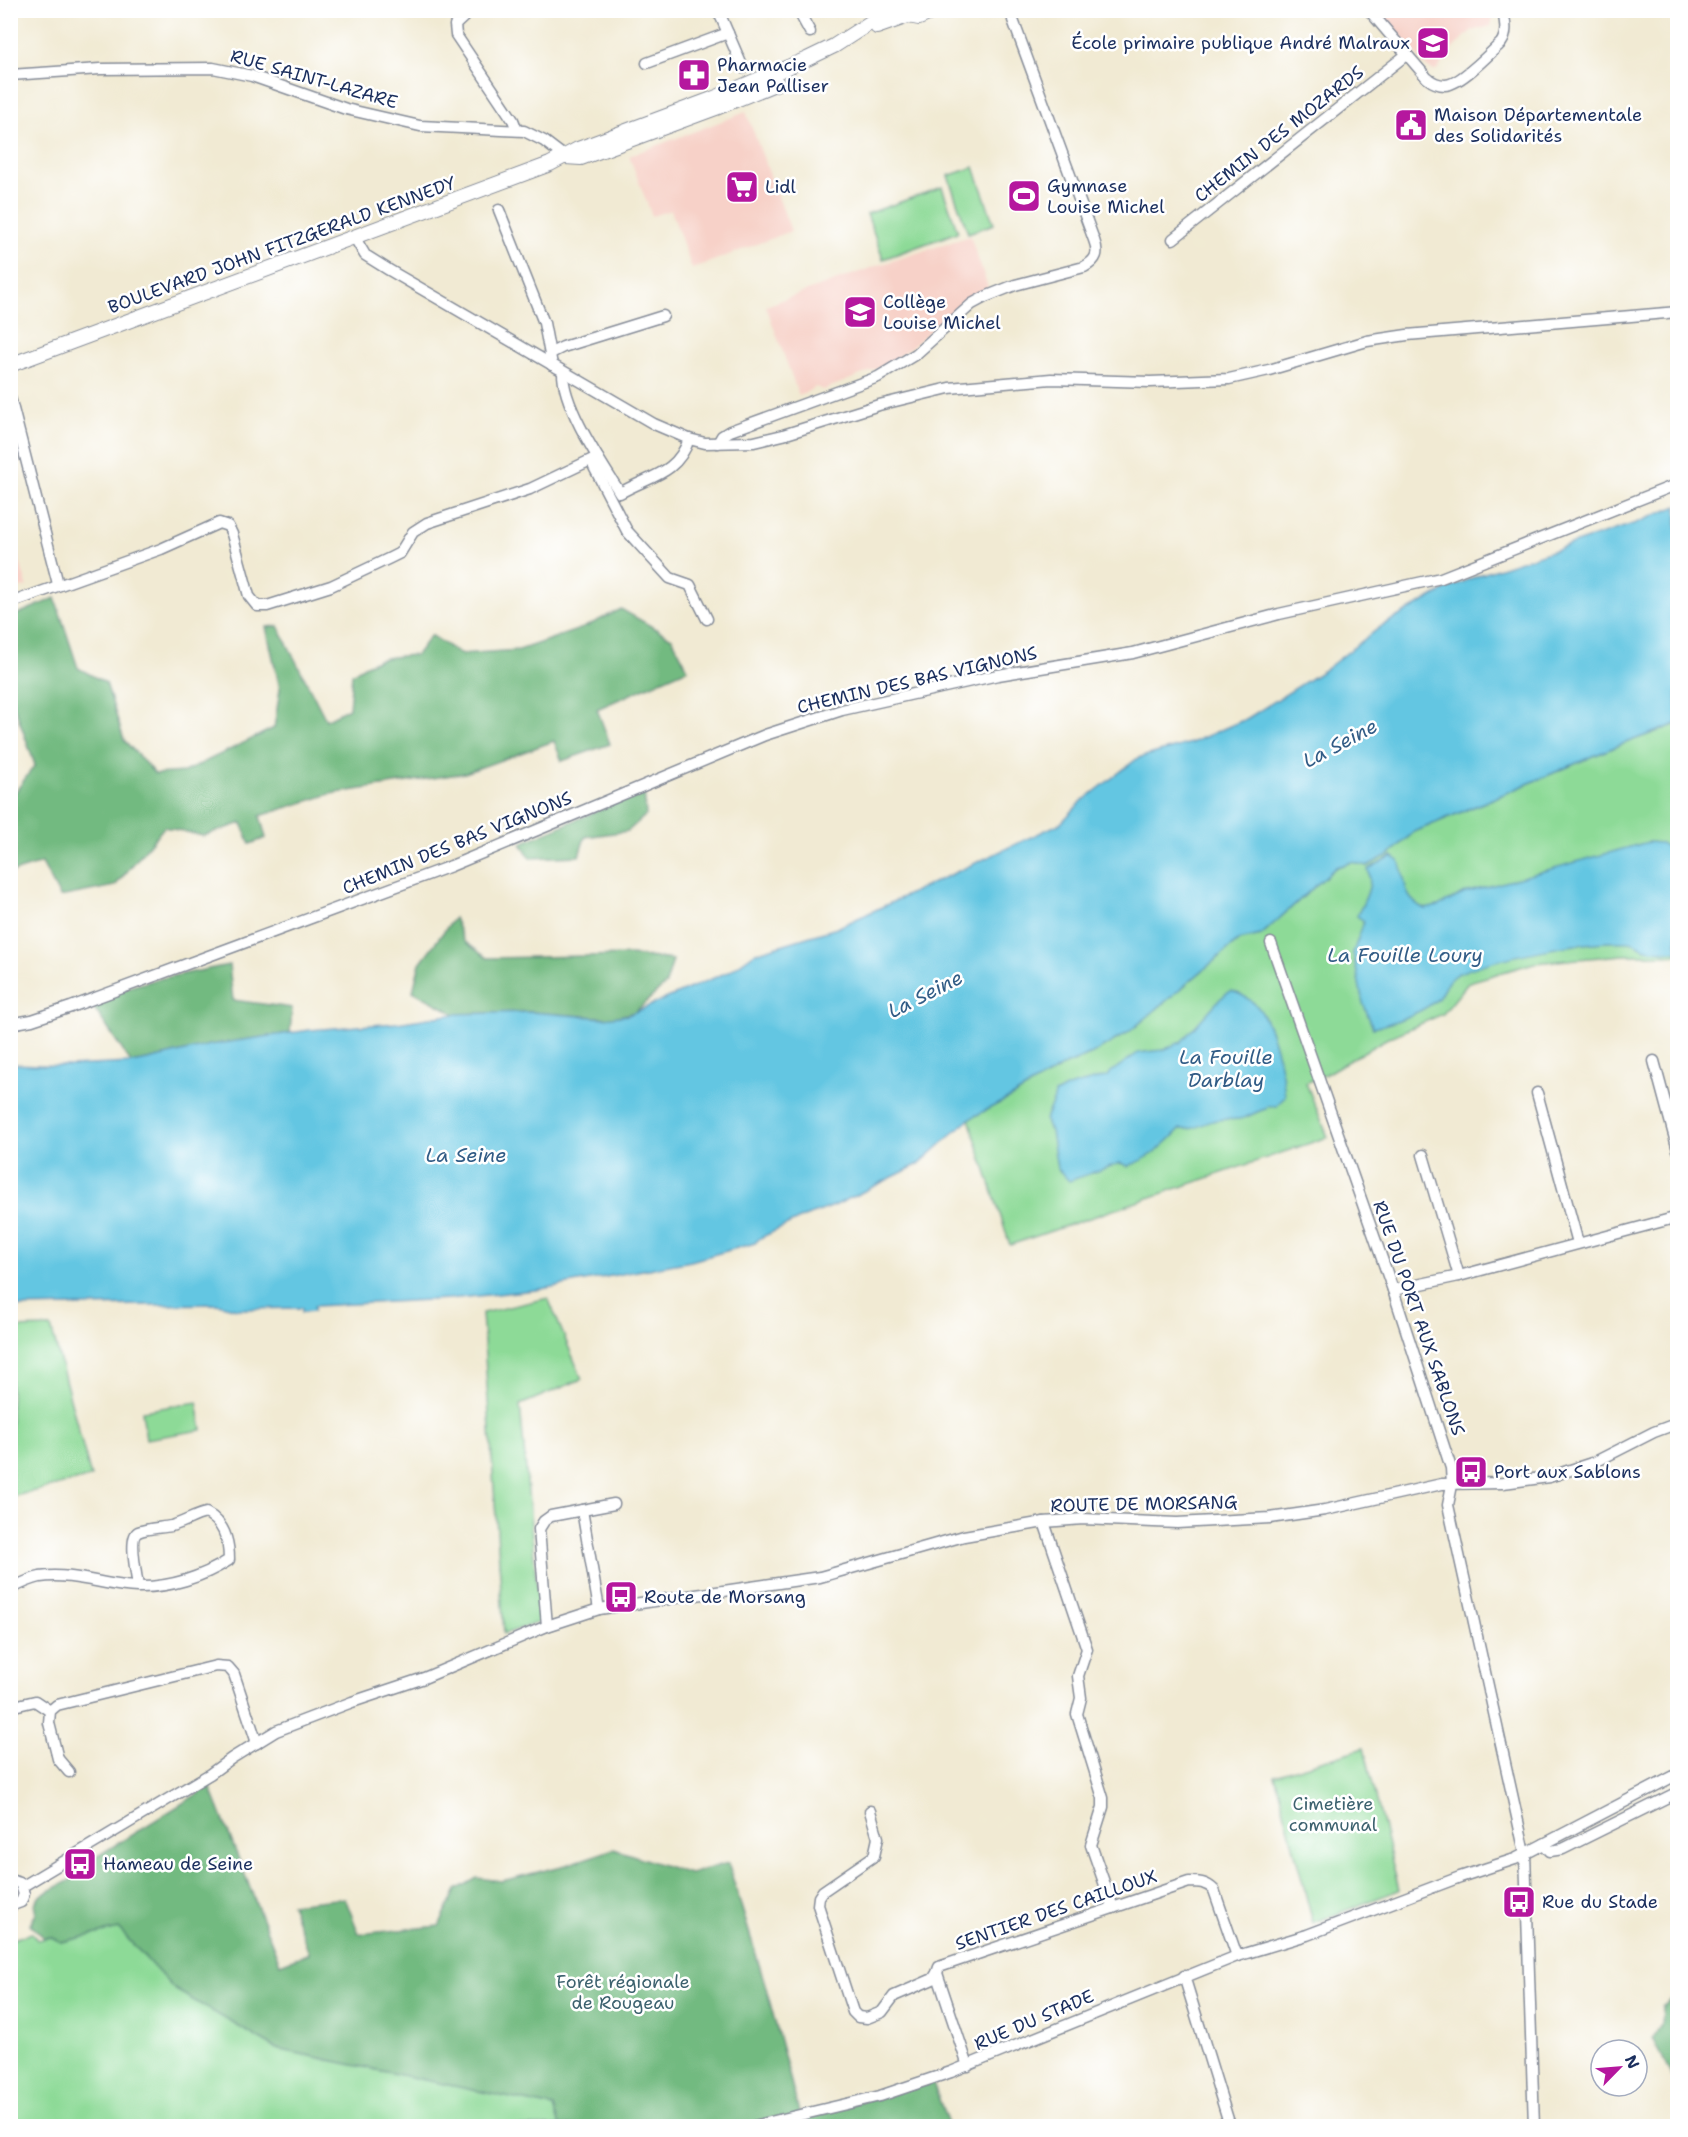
<svg xmlns="http://www.w3.org/2000/svg" width="1688" height="2137" viewBox="0 0 1688 2137" font-family="'Shantell Sans',sans-serif">
  <style>
    .built { fill: #f7d1c8 }
    .green { fill: #8dda97; stroke: #54847a; stroke-width: 1.5 }
    .forest { fill: #72ba80; stroke: #46746f; stroke-width: 1.5 }
    .water { fill: #64c6e2; stroke: #407aa0; stroke-width: 1.5 }
    .lines { fill: none; stroke-linecap: round; stroke-linejoin: round }
    .minor-casing { stroke: #868c98; stroke-width: 13 }
    .major-casing { stroke: #868c98; stroke-width: 16 }
    .minor { stroke: #fff; stroke-width: 10 }
    .major { stroke: #fff; stroke-width: 14 }
    .labels { text-anchor: middle; stroke-width: 5; stroke-linejoin: round; paint-order: stroke }
    .poi-label { font-size: 18px; fill: #1b2f5e; stroke: #fff; text-anchor: start }
    .street-label { font-size: 18px; fill: #1b2f5e; stroke: #fff }
    .park-label { font-size: 18px; fill: #3d626f; stroke: #fff }
    .water-label { font-size: 20px; font-style: italic; fill: #315c86; stroke: #fff }
  </style>
  <rect width="100%" height="100%" fill="#fff"/>
  <filter id="ink" filterUnits="userSpaceOnUse"><feTurbulence type="fractalNoise" baseFrequency=".0167" numOctaves="2"/><feDisplacementMap in="SourceGraphic" scale="12" xChannelSelector="R" yChannelSelector="G"/><feConvolveMatrix kernelMatrix="1 2 1 2 8 2 1 2 1" color-interpolation-filters="sRGB"/></filter>
  <filter id="wash" filterUnits="userSpaceOnUse"><feTurbulence type="fractalNoise" baseFrequency=".008" numOctaves="4" result="noise"/><feDisplacementMap in="SourceGraphic" scale="24" xChannelSelector="R" yChannelSelector="G"/><feGaussianBlur stdDeviation="1.35" result="paint"/><feColorMatrix in="noise" values="0 0 0 0 0 0 0 0 0 0 0 0 0 0 0 0 0 1.4 0 .05"/><feComposite in="paint" operator="in"/></filter>
  <g filter="url(#wash)">
    <rect width="100%" height="100%" fill="#f1ead3"/>
    <g class="built">
      <polygon points="1493,10 1491,26 1471,31 1447,54 1439,68 1434,71 1428,68 1379,11"/>
      <polygon points="746,112 791,231 692,269 671,210 652,216 629,156"/>
      <polygon points="970,236 988,287 960,304 913,346 886,365 823,390 816,387 799,396 766,306 876,266"/>
      <polygon points="11,530 27,586 11,591 10,591"/>
    </g>
    <g class="green">
      <polygon points="974,167 994,224 968,233 948,176"/>
      <polygon points="942,187 958,232 883,259 867,214"/>
      <polygon points="1677,724 1677,955 1623,955 1534,963 1469,982 1443,1014 1386,1039 1324,1075 1306,1083 1328,1137 1010,1245 969,1119 1011,1097 1065,1065 1092,1054 1129,1032 1239,940 1261,935 1336,867 1352,862 1367,866 1390,854 1414,832 1617,746"/>
      <polygon points="548,1298 582,1379 520,1405 540,1622 504,1634 482,1313"/>
      <polygon points="51,1327 91,1477 11,1497 11,1328"/>
      <polygon points="197,1402 202,1430 146,1439 142,1411"/>
      <polygon points="1364,1748 1399,1890 1313,1923 1275,1775"/>
      <polygon points="119,1929 174,1989 277,2049 554,2107 560,2126 11,2126 10,1940 32,1933 37,1940 51,1937 61,1942"/>
    </g>
    <g class="forest">
      <path d="M55,598L78,668L106,683L124,740L155,774L184,772L274,728L280,689L266,627L278,626L326,720L349,708L352,674C375,657 388,657 416,655L431,635L460,654L519,650L583,628L621,609L672,638L688,669L597,709L610,744L562,761L554,741L465,773L330,794L260,816L266,838L250,844L242,823L203,836L164,827L115,886L60,897L42,863L10,873L11,798L35,765L11,697V617Z"/>
      <polygon points="644,791 646,815 628,831 585,837 579,856 530,858 521,843"/>
      <polygon points="454,918 464,941 487,958 631,955 673,960 666,984 635,1012 611,1018 530,1012 455,1014 413,991 420,963"/>
      <polygon points="229,965 233,1000 292,1008 290,1033 210,1045 148,1060 131,1063 94,1008 114,991 158,979"/>
      <polygon points="210,1786 280,1964 309,1953 291,1904 345,1898 359,1934 439,1926 456,1890 477,1878 502,1881 566,1865 614,1849 690,1874 728,1863 765,1984 800,2116 933,2083 949,2126 560,2126 554,2107 277,2049 174,1989 119,1929 61,1942 51,1937 44,1938 30,1924 36,1914 34,1904 40,1896 78,1876 80,1867"/>
      <polygon points="1673,1999 1677,2004 1677,2087 1653,2038 1661,2025 1662,2007"/>
    </g>
    <g class="water">
      <polygon points="1677,506 1677,724 1617,746 1414,832 1390,854 1367,866 1352,862 1336,867 1261,935 1239,940 1129,1032 1092,1054 1065,1065 1011,1097 969,1119 919,1164 834,1206 804,1217 760,1238 755,1243 691,1261 536,1290 448,1299 314,1306 314,1311 302,1312 302,1308 237,1309 218,1304 11,1307 11,1064 69,1066 131,1063 148,1060 210,1045 310,1030 397,1023 455,1014 530,1012 604,1018 628,1015 730,971 755,953 837,928 1061,823 1081,802 1138,758 1191,743 1248,718 1326,669 1383,625 1447,589 1479,575 1636,523"/>
      <path d="M1648,842L1661,843L1677,855V951C1668,951 1655,951 1646,949C1640,947 1635,942 1629,942C1582,940 1503,956 1459,973C1447,978 1445,988 1439,997C1428,1011 1390,1024 1373,1028L1363,1003L1353,953L1364,921L1357,916C1364,901 1374,886 1368,869L1392,856L1399,861C1408,882 1400,897 1425,909L1438,906L1465,893Z"/>
      <path d="M1232,991C1243,995 1256,1002 1262,1013C1274,1033 1283,1073 1285,1096L1277,1106H1267L1266,1109C1257,1111 1252,1115 1244,1118C1234,1121 1225,1118 1216,1120C1203,1123 1194,1131 1180,1129C1163,1147 1151,1158 1128,1166L1120,1163L1069,1181L1057,1168L1051,1131C1037,1117 1054,1109 1055,1094L1068,1087L1108,1076L1111,1072L1138,1053L1163,1050L1181,1042L1218,1001L1228,992Z"/>
    </g>
  </g>
  <g filter="url(#ink)">
    <g class="lines">
      <g class="minor-casing">
        <g id="minor">
          <polyline points="471,10 455,25 456,35 513,120 517,130"/>
          <polyline points="715,10 721,17 743,68"/>
          <polyline points="798,10 810,32"/>
          <path d="M1369,10L1427,78C1432,82 1438,85 1445,85C1460,85 1489,54 1501,43C1508,33 1505,22 1503,10"/>
          <polyline points="647,63 728,33"/>
          <polyline points="10,75 100,69 213,68 252,76 346,109 420,126 524,131 544,141 565,157"/>
          <polyline points="499,210 544,323 552,365"/>
          <polyline points="355,238 365,255 389,270 654,424 689,439 705,443 754,442 783,435 879,405 949,388 1051,379 1150,382 1229,379 1269,370 1367,341 1407,335 1678,312"/>
          <polyline points="1173,239 1406,55"/>
          <polyline points="551,353 563,347 663,316"/>
          <path d="M563,372C562,406 602,464 620,493C649,476 677,475 689,439"/>
          <polyline points="10,397 58,584"/>
          <path d="M718,443L722,436L730,431L878,377L916,354L972,304L985,297L1015,285L1084,267C1097,260 1099,253 1094,240L1013,20"/>
          <polyline points="598,458 594,467 627,531 670,578 690,585 707,619"/>
          <polyline points="10,603 161,549 219,523 228,526 232,534 249,596 257,606 267,606 331,586 390,558 400,553 413,532 427,523 530,489 597,457"/>
          <polyline points="1271,943 1393,1290 1451,1468 1452,1485 1448,1505 1525,1853 1534,2126"/>
          <polyline points="10,1024 32,1020 71,1007 451,866 765,735 842,710 998,675 1133,653 1279,614 1441,578 1678,484"/>
          <polyline points="1654,1061 1678,1150"/>
          <polyline points="1537,1093 1578,1243"/>
          <polyline points="1423,1155 1459,1276"/>
          <polyline points="1393,1290 1459,1276 1678,1217"/>
          <polyline points="582,1510 599,1609"/>
          <polyline points="1044,1522 1087,1649 1078,1676 1081,1698 1077,1714 1103,1798 1103,1807 1091,1845 1113,1908"/>
          <path d="M10,1589C20,1584 30,1579 40,1577C72,1572 106,1586 137,1587C169,1588 203,1577 229,1560C229,1540 224,1522 206,1513C193,1516 183,1523 171,1526C161,1528 147,1528 138,1532C128,1537 137,1577 138,1587"/>
          <polyline points="547,1626 539,1529 544,1521 551,1516 614,1504"/>
          <polyline points="10,1707 35,1701 50,1711"/>
          <polyline points="69,1772 58,1759 49,1723 50,1711 57,1705 216,1666 228,1667 234,1674 257,1743"/>
          <polyline points="870,1811 878,1838 874,1856 823,1891 819,1897 818,1905 853,2012 858,2017 867,2018 882,2012 894,1996 933,1979 937,1973"/>
          <polyline points="1544,1844 1550,1851 1563,1849 1678,1792"/>
          <polyline points="10,1880 20,1883 24,1894 21,1902 10,1906"/>
          <polyline points="23,1886 210,1774 232,1758 276,1731 352,1702 424,1678 547,1626 599,1609 820,1577 964,1536 1044,1522 1083,1519 1177,1523 1270,1518 1325,1510 1442,1484 1503,1483 1549,1477 1595,1462 1654,1432 1678,1423"/>
          <polyline points="1184,1976 1230,2126"/>
          <path d="M968,2066L937,1973L939,1967L1189,1882C1199,1882 1206,1882 1214,1890L1237,1956"/>
          <polyline points="754,2126 880,2096 951,2072 1237,1956 1307,1935 1460,1877 1515,1859 1678,1774"/>
          <polyline points="1210,2126 1229,2122"/>
        </g>
      </g>
      <g class="major-casing">
        <g id="major">
          <polyline points="905,10 908,16 919,18 937,10"/>
          <polyline points="877,27 908,16"/>
          <polyline points="565,157 581,158 716,108 777,83"/>
          <polyline points="10,365 550,164 578,149 712,99 807,59 834,46 890,10"/>
        </g>
      </g>
      <use href="#minor" class="minor"/>
      <use href="#major" class="major"/>
    </g>
  </g>
  <defs>
    <g id="school-square" transform="scale(1.725)"><rect x="-9" y="-9" width="18" height="18" rx="4" fill="#b5179e" stroke="#fff"/><path d="M0-5L7-2L0 1L-7-2ZM-4 1L0 2.5L4 1V4Q0 6-4 4Z" fill="#fff"/></g>
    <g id="pharmacy-square" transform="scale(1.725)"><rect x="-9" y="-9" width="18" height="18" rx="4" fill="#b5179e" stroke="#fff"/><path d="M-2-6h4v4h4v4h-4v4h-4v-4h-4v-4h4Z" fill="#fff"/></g>
    <g id="civic-square" transform="scale(1.725)"><rect x="-9" y="-9" width="18" height="18" rx="4" fill="#b5179e" stroke="#fff"/><path d="M-.6-6.5H3V-4.5H.6V-3L4-1V1h2V6H-6V1h2V-1L-.6-3ZM-1.2 2.5V6h2.4V2.5Z" fill="#fff"/></g>
    <g id="supermarket-square" transform="scale(1.725)"><rect x="-9" y="-9" width="18" height="18" rx="4" fill="#b5179e" stroke="#fff"/><path d="M-6-5.5h2.5l.6 2H6L4.5 2H-2.5L-4.4-4H-6ZM-1.5 3.2a1.3 1.3 0 1 0 .1 0ZM3 3.2a1.3 1.3 0 1 0 .1 0Z" fill="#fff"/></g>
    <g id="stadium-square" transform="scale(1.725)"><rect x="-9" y="-9" width="18" height="18" rx="4" fill="#b5179e" stroke="#fff"/><path d="M0-5a6.5 5 0 1 0 0 10a6.5 5 0 1 0 0-10ZM-3.5-1.8h7v3.6h-7Z" fill="#fff"/></g>
    <g id="bus-square" transform="scale(1.725)"><rect x="-9" y="-9" width="18" height="18" rx="4" fill="#b5179e" stroke="#fff"/><path d="M-5-6H5V4H4V6H2V4H-2V6H-4V4H-5ZM-3.5-4V0h7V-4ZM-3.5 1.2v1.5H-2V1.2ZM2 1.2v1.5H3.5V1.2Z" fill="#fff"/></g>
  </defs>
  <g fill-rule="evenodd">
    <use href="#school-square" x="1433" y="43"/>
    <use href="#pharmacy-square" x="694" y="75"/>
    <use href="#civic-square" x="1411" y="125"/>
    <use href="#supermarket-square" x="742" y="187"/>
    <use href="#stadium-square" x="1024" y="196"/>
    <use href="#school-square" x="860" y="312"/>
    <use href="#bus-square" x="1471" y="1472"/>
    <use href="#bus-square" x="621" y="1597"/>
    <use href="#bus-square" x="80" y="1864"/>
    <use href="#bus-square" x="1519" y="1902"/>
  </g>
  <g class="labels">
    <g class="poi-label">
      <text x="1410" y="49" text-anchor="end">École primaire publique André Malraux</text>
      <text x="717" y="71">Pharmacie<tspan x="717" dy="21">Jean Palliser</tspan></text>
      <text x="1434" y="121">Maison Départementale<tspan x="1434" dy="21">des Solidarités</tspan></text>
      <text x="1047" y="192">Gymnase<tspan x="1047" dy="21">Louise Michel</tspan></text>
      <text x="765" y="193">Lidl</text>
      <text x="883" y="308">Collège<tspan x="883" dy="21">Louise Michel</tspan></text>
      <text x="1494" y="1478">Port aux Sablons</text>
      <text x="644" y="1603">Route de Morsang</text>
      <text x="103" y="1870">Hameau de Seine</text>
      <text x="1542" y="1908">Rue du Stade</text>
    </g>
    <g class="street-label">
      <text transform="translate(314 79) rotate(16)" y="6">RUE SAINT-LAZARE</text>
      <text transform="translate(1279 134) rotate(-38)" y="6">CHEMIN DES MOZARDS</text>
      <text transform="translate(282 245) rotate(-20)" y="6">BOULEVARD JOHN FITZGERALD KENNEDY</text>
      <text transform="translate(917 680) rotate(-13)" y="6">CHEMIN DES BAS VIGNONS</text>
      <text transform="translate(457 843) rotate(-22)" y="6">CHEMIN DES BAS VIGNONS</text>
      <text transform="translate(1419 1318) rotate(71)" y="6">RUE DU PORT AUX SABLONS</text>
      <text transform="translate(1144 1504) rotate(-1)" y="6">ROUTE DE MORSANG</text>
      <text transform="translate(1056 1910) rotate(-19)" y="6">SENTIER DES CAILLOUX</text>
      <text transform="translate(1034 2020) rotate(-23)" y="6">RUE DU STADE</text>
    </g>
    <g class="park-label">
      <text x="1333" y="1810">Cimetière<tspan x="1333" dy="21">communal</tspan></text>
      <text x="623" y="1988">Forêt régionale<tspan x="623" dy="21">de Rougeau</tspan></text>
    </g>
    <g class="water-label">
      <text transform="translate(1340 743) rotate(-28)" y="7">La Seine</text>
      <text x="1405" y="962">La Fouille Loury</text>
      <text transform="translate(925 994) rotate(-27)" y="7">La Seine</text>
      <text x="1226" y="1064">La Fouille<tspan x="1226" dy="23">Darblay</tspan></text>
      <text x="466" y="1162">La Seine</text>
    </g>
  </g>
  <rect width="1688" height="2137" fill="none" stroke="#fff" stroke-width="36"/>
  <g transform="translate(1619 2068) rotate(65)"><circle r="28" fill="#ffffff" stroke="#a4acbf" stroke-width="1.5"/>
  <path d="M0-4.5L10 22L0 15L-10 22Z" fill="#b5179e"/>
  <text y="-9" font-size="16" font-weight="bold" text-anchor="middle" fill="#1b2f5e">N</text>
  </g>
</svg>
